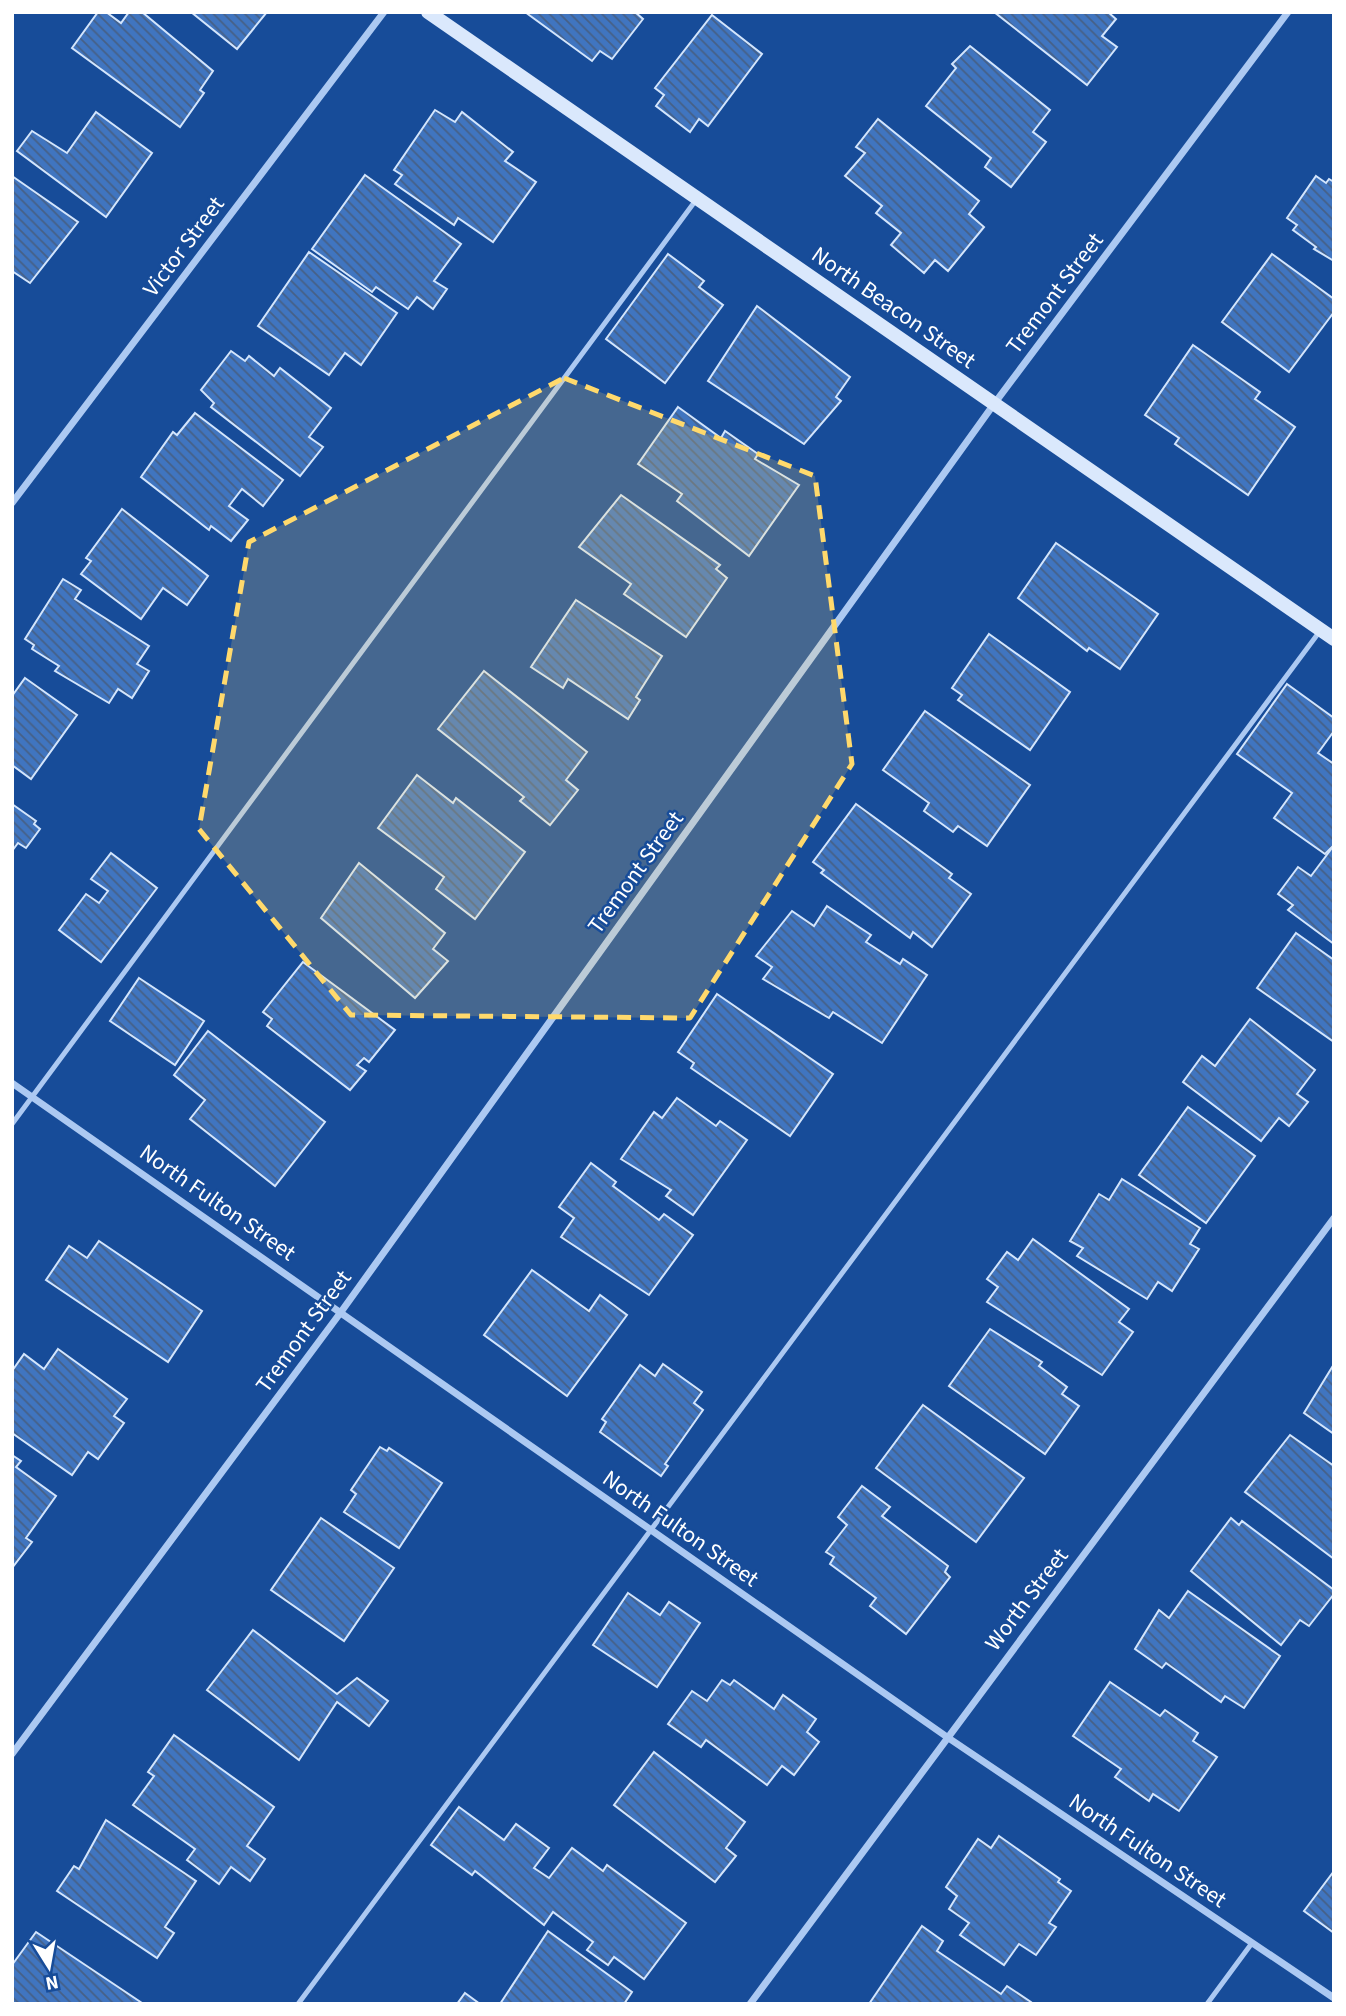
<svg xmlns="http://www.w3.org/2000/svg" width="1346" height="2016" viewBox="0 0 1346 2016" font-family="'Source Sans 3',sans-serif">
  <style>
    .building { fill: url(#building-back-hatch); stroke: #d3e5fc; stroke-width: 2 }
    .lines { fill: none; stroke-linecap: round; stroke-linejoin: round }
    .lane { stroke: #acc9f2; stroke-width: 5 }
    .street { stroke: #acc9f2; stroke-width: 7 }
    .secondary { stroke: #dae8fc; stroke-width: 14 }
    .marked { fill: #ffd96c; fill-opacity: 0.2; stroke: #ffd96c; stroke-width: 5; stroke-dasharray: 14 9; stroke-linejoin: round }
    .labels { text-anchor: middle; stroke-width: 5; stroke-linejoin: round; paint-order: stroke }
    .street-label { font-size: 23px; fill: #fff; stroke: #174c99 }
  </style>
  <defs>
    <pattern id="building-back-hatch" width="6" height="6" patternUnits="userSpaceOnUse" patternTransform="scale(1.75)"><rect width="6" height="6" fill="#4075c0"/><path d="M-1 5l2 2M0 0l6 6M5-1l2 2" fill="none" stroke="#466086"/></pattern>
  </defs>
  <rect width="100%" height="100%" fill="#174c99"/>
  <g class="building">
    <polygon points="98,12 106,12 121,23 129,12 142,12 213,71 200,90 204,93 180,127 72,48"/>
    <polygon points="191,12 267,12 237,49"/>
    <polygon points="525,12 635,12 643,19 612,59 600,51 592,61"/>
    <polygon points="994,12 1108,12 1116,19 1102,36 1117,47 1087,85"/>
    <polygon points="712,15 762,54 708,126 699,119 690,132 656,106 664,95 655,88"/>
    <polygon points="970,46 1050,110 1033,132 1046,142 1011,187 985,167 991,158 926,106 956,68 952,64"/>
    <polygon points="435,110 455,122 462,112 513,152 505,161 536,182 493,242 458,218 454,225 395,184 402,175 394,170"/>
    <polygon points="96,112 152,153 106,217 17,151 32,131 67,153"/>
    <polygon points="878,119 979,201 969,214 984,227 948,271 935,260 924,273 891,245 901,233 876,213 882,206 845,176 865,153 856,147"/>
    <polygon points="365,175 461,244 434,281 447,289 433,309 417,297 408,309 376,287 372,292 312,249"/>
    <polygon points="12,176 78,222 30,283 12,271"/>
    <polygon points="1316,176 1326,183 1329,179 1334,182 1334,261 1314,249 1316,247 1293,230 1297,225 1287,218"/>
    <polygon points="309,252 397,313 361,365 345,353 329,375 258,326"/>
    <polygon points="668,254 704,281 699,287 723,305 665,383 606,339"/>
    <polygon points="1272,254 1334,299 1334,312 1289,372 1222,322"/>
    <polygon points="757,306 850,377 836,397 841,401 804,444 708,381"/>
    <polygon points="1193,345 1260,392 1255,399 1295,427 1248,495 1175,444 1179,438 1145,415"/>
    <polygon points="231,351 245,361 249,356 274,376 280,368 331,408 309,437 323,447 300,476 211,407 214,403 201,390"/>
    <polygon points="678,407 721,438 725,431 758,454 755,459 799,485 749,556 677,501 682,494 638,464"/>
    <polygon points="195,413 283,480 263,506 242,489 229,506 248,520 231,541 211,526 209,530 141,477 173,432 177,435"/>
    <polygon points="621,495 720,565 716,569 727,578 686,637 624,594 631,584 579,547"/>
    <polygon points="122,509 208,576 187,605 163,588 141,619 81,574 91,561 86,558"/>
    <polygon points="1056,543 1158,614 1120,669 1089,648 1087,651 1018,598"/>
    <polygon points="63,579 81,590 75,599 149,646 137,664 149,671 132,698 118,689 109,703 55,671 59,666 32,649 34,645 25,639"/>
    <polygon points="576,600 662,656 636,697 640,700 628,719 568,679 563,688 531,667"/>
    <polygon points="989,634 1070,692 1030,750 958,700 962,695 952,688"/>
    <polygon points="484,671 587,752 566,780 578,790 550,825 520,801 524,797 438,729"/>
    <polygon points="25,678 77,715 31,779 12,765 12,696"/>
    <polygon points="1287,684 1334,718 1334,731 1318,753 1334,764 1334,845 1325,854 1274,818 1292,793 1237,754"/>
    <polygon points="925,711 1030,785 987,846 958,826 953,832 924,811 929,803 883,770"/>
    <polygon points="417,775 453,803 456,798 525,852 475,919 436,889 444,877 378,828"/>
    <polygon points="12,804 36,821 34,824 40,829 26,848 18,843 12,851"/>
    <polygon points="856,804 952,874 949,878 971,894 932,947 913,932 910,938 821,873 824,870 813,862"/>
    <polygon points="1332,848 1334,850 1334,944 1288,910 1293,905 1278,894 1298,867 1311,876"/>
    <polygon points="111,853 157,888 101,962 59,930 86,894 99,903 108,891 91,879"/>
    <polygon points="359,863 445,933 433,949 448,961 415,998 321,918"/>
    <polygon points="827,906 871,935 866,942 900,964 903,959 927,975 882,1043 833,1012 829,1018 763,979 772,967 756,956 792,911 814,926"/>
    <polygon points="1296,933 1334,960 1334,1042 1257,988"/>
    <polygon points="303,962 395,1030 369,1062 364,1058 357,1065 366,1071 350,1090 267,1026 272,1019 263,1012"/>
    <polygon points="139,978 204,1021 175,1065 110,1021"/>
    <polygon points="717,994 833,1074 790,1136 691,1068 694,1063 678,1052"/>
    <polygon points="1250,1019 1315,1070 1297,1094 1308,1102 1289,1126 1279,1118 1261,1141 1183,1082 1202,1056 1215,1066"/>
    <polygon points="208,1031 325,1122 275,1186 190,1119 205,1100 174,1075"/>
    <polygon points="677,1098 716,1126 720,1121 747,1140 693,1215 666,1196 671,1190 621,1159 654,1112 662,1118"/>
    <polygon points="1188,1107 1255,1156 1206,1223 1139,1175"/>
    <polygon points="591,1163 616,1182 613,1186 659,1220 664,1214 693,1235 649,1295 561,1237 574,1218 559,1207"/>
    <polygon points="1122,1179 1200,1228 1190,1244 1199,1249 1172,1291 1158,1282 1147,1299 1077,1256 1083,1248 1070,1241 1099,1194 1109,1200"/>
    <polygon points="1033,1239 1129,1309 1119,1322 1133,1332 1102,1375 987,1302 998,1287 987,1279 1007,1252 1018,1260"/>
    <polygon points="99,1241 202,1311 168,1362 46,1280 69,1246 87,1258"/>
    <polygon points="532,1270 589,1311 600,1295 627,1315 567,1396 484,1335"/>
    <polygon points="990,1329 1042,1362 1039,1366 1067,1387 1062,1394 1079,1406 1045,1454 949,1386"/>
    <polygon points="58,1349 127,1399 114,1416 124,1423 98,1459 88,1452 72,1475 12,1433 12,1371 24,1354 44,1369"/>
    <polygon points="663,1364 702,1392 694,1403 703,1410 665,1464 668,1466 661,1476 600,1432 606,1422 602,1419 640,1365 655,1376"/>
    <polygon points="1334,1364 1334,1434 1304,1413"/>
    <polygon points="923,1405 1024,1478 976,1542 876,1468"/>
    <polygon points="1290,1435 1334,1466 1334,1559 1245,1492"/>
    <polygon points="380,1447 387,1451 389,1448 442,1483 399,1548 344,1512 356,1494 351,1490"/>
    <polygon points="12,1455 21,1461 16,1467 56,1496 26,1538 32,1542 12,1568"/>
    <polygon points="862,1486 890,1507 882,1516 948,1566 945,1572 950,1577 906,1634 870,1606 876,1598 830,1564 834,1557 826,1552 847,1525 838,1517"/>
    <polygon points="321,1518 394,1568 344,1641 271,1590"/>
    <polygon points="1231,1518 1239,1525 1242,1521 1334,1590 1334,1594 1309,1626 1300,1620 1281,1645 1191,1571"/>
    <polygon points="1188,1591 1280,1656 1244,1708 1225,1696 1221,1702 1166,1663 1162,1668 1135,1649 1159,1610 1169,1618"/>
    <polygon points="628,1593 660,1615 669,1602 700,1623 657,1687 593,1645"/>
    <polygon points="253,1630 337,1694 357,1678 388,1701 369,1726 337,1702 299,1760 207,1690"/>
    <polygon points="722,1680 730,1685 734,1680 774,1709 783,1695 816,1719 807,1732 819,1742 794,1775 782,1766 767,1785 706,1740 701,1747 668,1724 692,1691 707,1701"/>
    <polygon points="1110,1682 1160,1716 1165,1710 1198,1733 1193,1741 1217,1757 1179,1811 1153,1794 1149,1801 1115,1777 1121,1769 1073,1736"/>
    <polygon points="174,1735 274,1807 247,1846 265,1859 250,1881 231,1867 219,1884 187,1860 195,1849 133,1805 154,1776 148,1772"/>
    <polygon points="654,1752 745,1822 726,1848 736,1856 715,1882 614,1805"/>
    <polygon points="459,1807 504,1840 516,1824 549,1848 534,1868 549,1878 572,1848 603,1871 607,1865 686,1923 644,1979 614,1957 608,1965 587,1950 593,1942 553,1912 544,1925 475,1871 472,1875 431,1845"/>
    <polygon points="106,1820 196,1881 165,1927 174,1933 157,1958 57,1891 74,1866 79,1869"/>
    <polygon points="999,1836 1060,1879 1058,1882 1071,1891 1049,1923 1056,1927 1036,1955 1019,1944 1004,1965 960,1935 969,1923 949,1909 957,1896 946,1887 978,1839 991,1848"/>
    <polygon points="1334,1871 1334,1933 1304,1911"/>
    <polygon points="922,1926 943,1941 937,1951 1001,1994 1007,1986 1031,2002 1030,2004 869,2004"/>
    <polygon points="548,1931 632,1992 624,2004 500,2004"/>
    <polygon points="36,1932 142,2003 12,2004 12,1965"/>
    <polygon points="465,1993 480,2004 457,2004"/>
  </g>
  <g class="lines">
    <g class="lane">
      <polyline points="12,1124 696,200"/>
      <polyline points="298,2004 1320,631"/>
      <polyline points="1207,2004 1252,1943"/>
    </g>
    <g class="street">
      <polyline points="12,503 384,12"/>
      <polyline points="12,1083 947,1737 1334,1998"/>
      <polyline points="12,1754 341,1312 994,404 1288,12"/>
      <polyline points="750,2004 1334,1218"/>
    </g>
    <polyline class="secondary" points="428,12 1334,639"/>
  </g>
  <path class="marked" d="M564,378L815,476L852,764L690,1018L351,1015L199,829L249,542Z"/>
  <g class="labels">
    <g class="street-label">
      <text transform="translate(183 246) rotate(-53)" y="8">Victor Street</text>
      <text transform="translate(1054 293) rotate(-53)" y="8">Tremont Street</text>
      <text transform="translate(894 307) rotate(35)" y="8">North Beacon Street</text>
      <text transform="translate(635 872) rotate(-54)" y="8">Tremont Street</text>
      <text transform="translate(218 1202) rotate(35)" y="8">North Fulton Street</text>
      <text transform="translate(303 1331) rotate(-54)" y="8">Tremont Street</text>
      <text transform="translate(681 1528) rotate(35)" y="8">North Fulton Street</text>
      <text transform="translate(1026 1599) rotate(-53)" y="8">Worth Street</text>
      <text transform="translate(1148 1850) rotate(34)" y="8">North Fulton Street</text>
    </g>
  </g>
  <rect width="1346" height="2016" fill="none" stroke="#ffffff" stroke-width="28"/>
  <g transform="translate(49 1967) rotate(169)" stroke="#174c99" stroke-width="5" paint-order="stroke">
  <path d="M0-5L12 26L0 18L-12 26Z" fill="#ffffff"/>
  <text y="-10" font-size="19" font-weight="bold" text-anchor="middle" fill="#ffffff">N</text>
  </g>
</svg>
